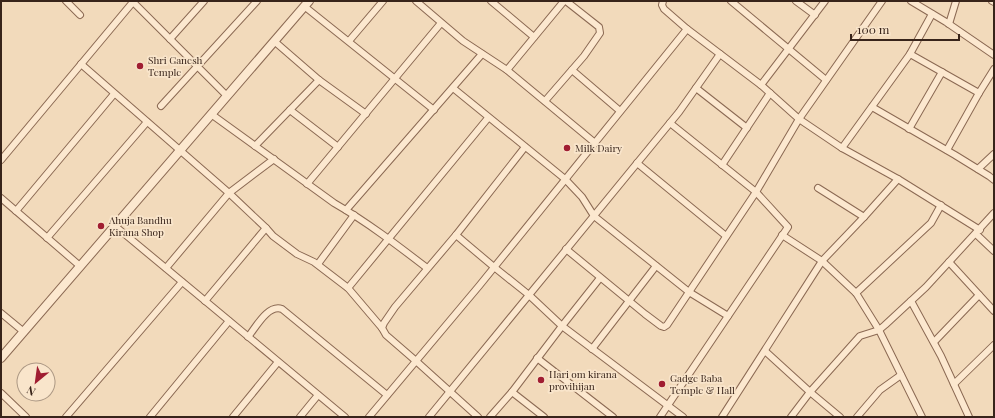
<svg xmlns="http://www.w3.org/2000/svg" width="995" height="418" viewBox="0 0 995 418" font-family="'Playfair Display',serif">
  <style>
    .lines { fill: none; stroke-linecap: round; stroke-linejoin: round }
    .minor-casing { stroke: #8b6953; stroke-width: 8 }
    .tertiary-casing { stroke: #8b6953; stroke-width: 10 }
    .minor { stroke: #fce8cf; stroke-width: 6 }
    .tertiary { stroke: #fce8cf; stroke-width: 8 }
    .poi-dot { fill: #a01d31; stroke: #f9e5cb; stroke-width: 1.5 }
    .labels { text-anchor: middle; stroke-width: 3.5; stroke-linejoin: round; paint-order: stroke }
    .poi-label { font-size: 10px; fill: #38241a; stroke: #f9e5cb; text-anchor: start }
  </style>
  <rect width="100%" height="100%" fill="#f2dabb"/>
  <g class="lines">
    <g class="minor-casing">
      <g id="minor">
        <polyline points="66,1 80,15"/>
        <polyline points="132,1 227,96"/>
        <polyline points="416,1 463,41 507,70 595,143"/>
        <polyline points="491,1 534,37"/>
        <polyline points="731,1 826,80"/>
        <polyline points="796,1 815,15"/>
        <polyline points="911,1 946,22 994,55"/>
        <polyline points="992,1 994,2"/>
        <polyline points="304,6 434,110"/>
        <polyline points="949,24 956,1"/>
        <polyline points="170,39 204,1"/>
        <polyline points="274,41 319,80 366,114"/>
        <polyline points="349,41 383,1"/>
        <polyline points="910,54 979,93"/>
        <polyline points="81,64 229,193 266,228 273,236 297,254 314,262 348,288 382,328"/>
        <polyline points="507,70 564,1"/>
        <polyline points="572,70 620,111"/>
        <polyline points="761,85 825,1"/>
        <polyline points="453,88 565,179 582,197 594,216 689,292 728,316"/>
        <polyline points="696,88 747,128"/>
        <polyline points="545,101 584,56 600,33 599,27 566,1"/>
        <polyline points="161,106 257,1"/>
        <polyline points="872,107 955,155 989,176 994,180"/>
        <polyline points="290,110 338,147"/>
        <path d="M211,114L334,203C367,222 397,245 427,268"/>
        <polyline points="909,129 942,72"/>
        <polyline points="255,146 319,80"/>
        <polyline points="842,148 910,54 932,14"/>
        <polyline points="947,150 979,93 994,69"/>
        <polyline points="1,160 133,2"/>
        <polyline points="637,163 726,236"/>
        <polyline points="722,165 770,93"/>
        <polyline points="978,169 994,154"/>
        <polyline points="898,179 980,230"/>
        <polyline points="307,184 441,23"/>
        <polyline points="818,188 864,217"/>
        <polyline points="1,198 80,266"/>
        <polyline points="346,210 482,54"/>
        <polyline points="16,211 114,94"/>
        <polyline points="115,226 345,417"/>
        <polyline points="976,234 994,251"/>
        <polyline points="456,235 494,267 529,295 562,326 683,417"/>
        <polyline points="782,235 822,261 856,293 879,330 922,417"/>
        <polyline points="47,238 147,122"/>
        <polyline points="566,249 645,314 661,326 664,327 667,325 756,192 799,119 761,85 687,29 664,9 662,5 663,1"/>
        <polyline points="949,262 994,311"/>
        <polyline points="318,264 354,215"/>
        <polyline points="166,268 229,193 274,159"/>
        <polyline points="348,288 488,118"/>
        <polyline points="856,293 931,223 941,205"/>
        <polyline points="205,301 266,228"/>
        <polyline points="911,301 941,356 969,417"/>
        <polyline points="1,313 24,332"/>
        <path d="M248,337C256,327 268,304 282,309L387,395"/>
        <polyline points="934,342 979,295"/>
        <polyline points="592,349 656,266"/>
        <polyline points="765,351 810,392 840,417"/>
        <polyline points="537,358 613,417"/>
        <polyline points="954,384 994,345"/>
        <polyline points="512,392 544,417"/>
        <polyline points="1,393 26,417"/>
        <polyline points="66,417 182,282"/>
        <polyline points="150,417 229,321"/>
        <polyline points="233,417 278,362"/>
        <polyline points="300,417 318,395"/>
        <polyline points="369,417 479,286 687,29"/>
        <polyline points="429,417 679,112 720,54"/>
        <polyline points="478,417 416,361 386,335 382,328 384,323 395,307 456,235 525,147"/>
        <polyline points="490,417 512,392 562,326 600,278"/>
        <polyline points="660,417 788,227 756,192 670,123"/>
        <polyline points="722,417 822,261 864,217 898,179 842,148 799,119 882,1"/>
        <polyline points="791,417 810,392 860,336 879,330 885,325 926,287 994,213"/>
        <polyline points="857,417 880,390 901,375"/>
      </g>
    </g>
    <g class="tertiary-casing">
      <polyline id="tertiary" points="1,358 309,1"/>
    </g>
    <use href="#minor" class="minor"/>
    <use href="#tertiary" class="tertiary"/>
  </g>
  <g class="poi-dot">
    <circle cx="140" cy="66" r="4"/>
    <circle cx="567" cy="148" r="4"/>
    <circle cx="101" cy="226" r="4"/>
    <circle cx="541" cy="380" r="4"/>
    <circle cx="662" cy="384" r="4"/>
  </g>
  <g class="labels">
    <g class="poi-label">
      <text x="148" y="64">Shri Ganesh<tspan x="148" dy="12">Temple</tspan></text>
      <text x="575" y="152">Milk Dairy</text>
      <text x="109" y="224">Ahuja Bandhu<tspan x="109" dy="12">Kirana Shop</tspan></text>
      <text x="549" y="378">Hari om kirana<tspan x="549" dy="12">provihijan</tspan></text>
      <text x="670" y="382">Gadge Baba<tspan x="670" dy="12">Temple &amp; Hall</tspan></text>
    </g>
  </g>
  <rect width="995" height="418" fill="none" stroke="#38241a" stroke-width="4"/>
  <g transform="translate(36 382) rotate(209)"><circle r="19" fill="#f9e5cb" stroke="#ac9884"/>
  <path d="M0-3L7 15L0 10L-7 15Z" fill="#a01d31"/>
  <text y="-6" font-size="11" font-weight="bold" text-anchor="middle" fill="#38241a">N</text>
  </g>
  <path d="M851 34v6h108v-6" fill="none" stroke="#38241a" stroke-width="2"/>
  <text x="857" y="34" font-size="12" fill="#38241a" stroke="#f9e5cb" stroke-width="3" paint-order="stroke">100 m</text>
</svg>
